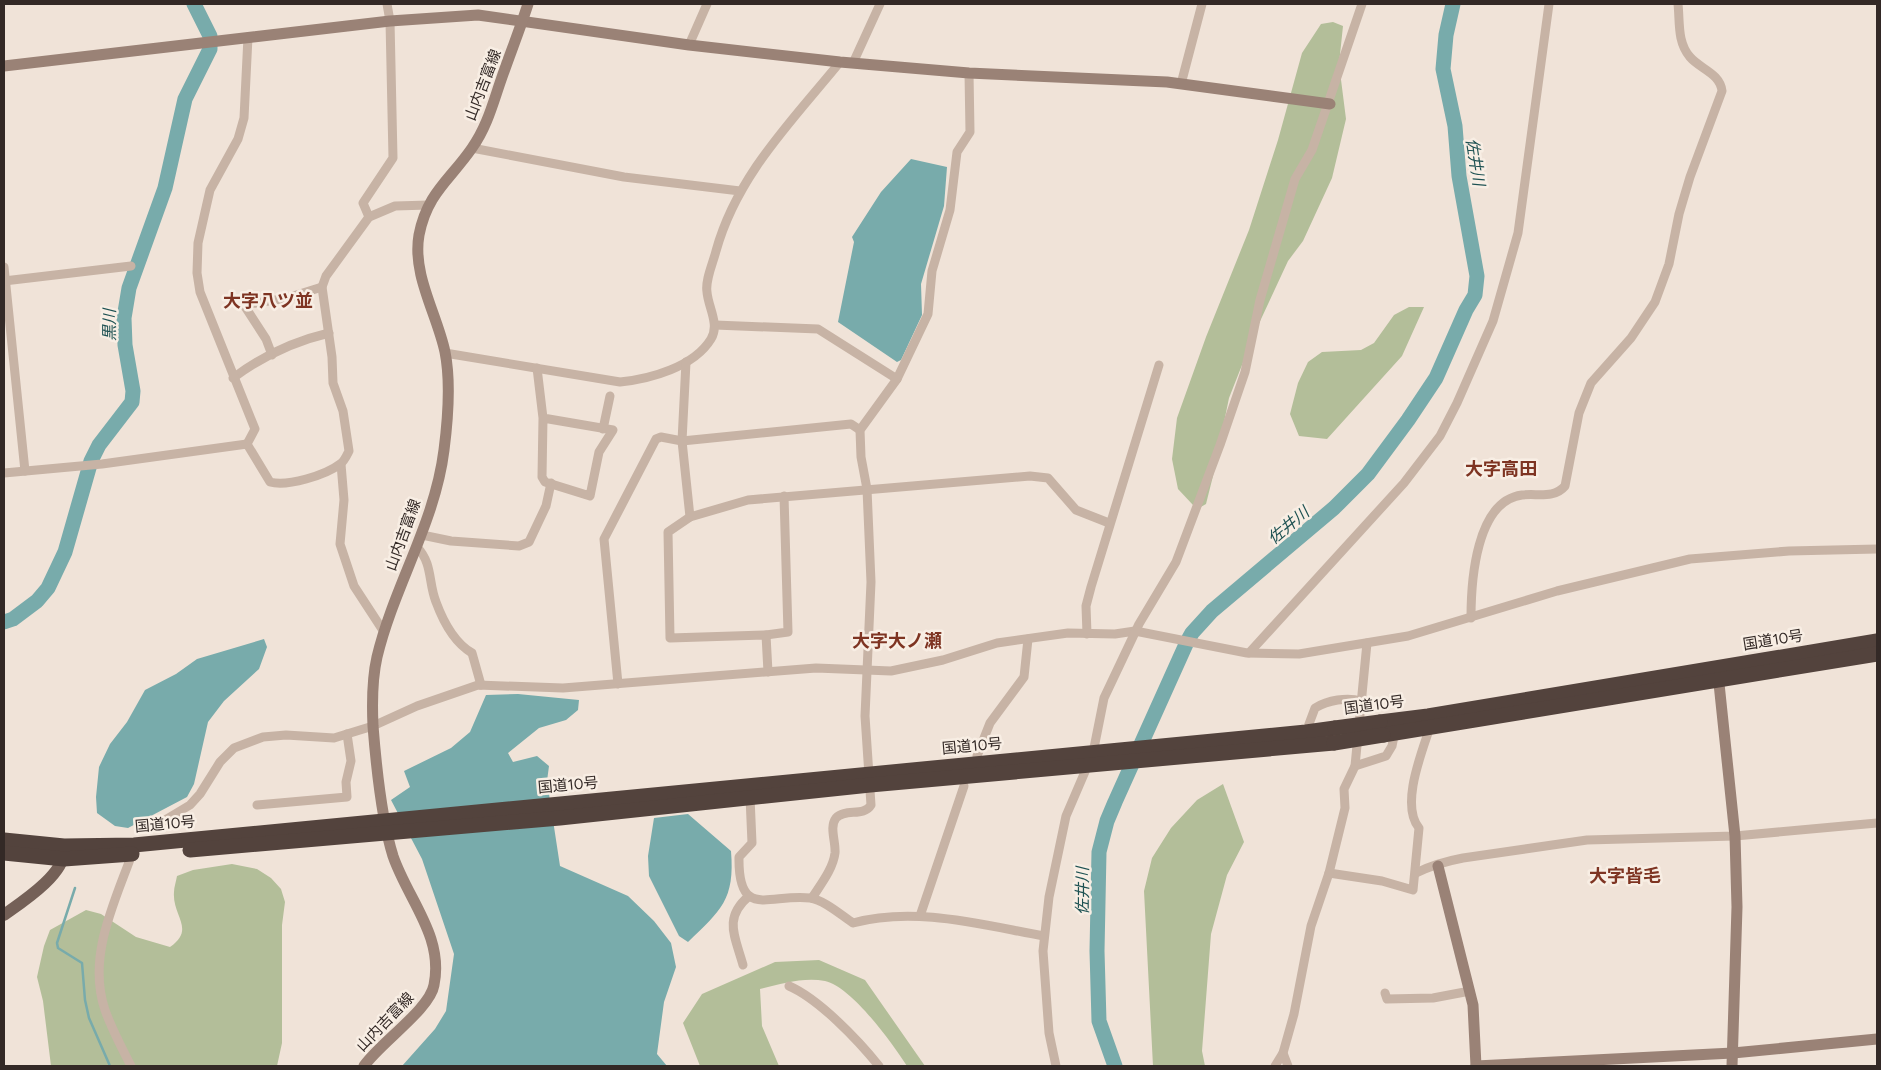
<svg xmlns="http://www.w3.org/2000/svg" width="1881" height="1070" viewBox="0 0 1881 1070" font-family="Figtree,'Noto Sans JP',sans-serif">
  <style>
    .green { fill: #b3be99 }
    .water { fill: #78abab }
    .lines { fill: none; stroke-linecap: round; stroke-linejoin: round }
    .stream { stroke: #78abab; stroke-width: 2.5 }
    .river { stroke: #78abab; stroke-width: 15 }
    .street { stroke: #c7b3a5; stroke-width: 9 }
    .secondary { stroke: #9a8276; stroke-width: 11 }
    .primary { stroke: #746057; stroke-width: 12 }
    .highway { stroke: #53433d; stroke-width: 15 }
    .highway-bridge { stroke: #53433d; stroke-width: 15 }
    .labels { text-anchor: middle; stroke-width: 5; stroke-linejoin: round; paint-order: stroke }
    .street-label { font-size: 15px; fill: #332926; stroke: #f8eee4 }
    .water-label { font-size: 16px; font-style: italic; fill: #1d5152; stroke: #f8eee4 }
    .quarter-label { font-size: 18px; font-weight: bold; fill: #7e3422; stroke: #f8eee4 }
  </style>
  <rect width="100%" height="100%" fill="#f0e3d8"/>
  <g class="green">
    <polygon points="1333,22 1343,26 1339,64 1346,119 1332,178 1303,241 1288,261 1255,332 1229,398 1213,476 1206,504 1199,508 1193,505 1178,489 1172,459 1177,418 1206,337 1249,230 1278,140 1302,53 1321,24"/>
    <polygon points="1409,307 1424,307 1402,356 1327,439 1299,436 1290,414 1298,383 1308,362 1322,352 1361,350 1374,343 1394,315"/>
    <polygon points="1223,784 1244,842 1227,875 1211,934 1202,1051 1205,1066 1153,1066 1144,891 1152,858 1171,828 1197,800"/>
    <path d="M232,864L257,869L271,878L281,889L285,902L282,925V1043L277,1066H51L43,1001L37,977L44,946L50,930L86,910L101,914L136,937L170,947C196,929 172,916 174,892C174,887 176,882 177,876L193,870Z"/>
    <path d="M819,960L865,980L925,1066H907C892,1043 852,987 825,981C803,977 781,984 760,989L762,1026L779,1066H700L683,1023L702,994L775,962Z"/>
  </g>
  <g class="water">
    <polygon points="911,159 947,167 944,206 921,284 922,315 901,360 897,362 838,322 854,242 852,237 881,192"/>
    <polygon points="264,639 267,647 259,669 224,701 208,722 194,784 187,797 128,828 115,826 97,813 96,797 99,767 110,744 127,722 145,690 176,674 197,659"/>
    <polygon points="518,694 579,700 578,710 566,720 539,728 508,753 513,762 537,756 549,766 547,781 560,866 628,896 654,921 671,943 676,967 664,1002 657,1054 667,1066 402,1066 435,1029 446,1011 454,954 422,859 391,800 410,787 404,771 451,748 470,732 486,695"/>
    <path d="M688,814L731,851C735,900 721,910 688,942L679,936L649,876L648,856L654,818Z"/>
  </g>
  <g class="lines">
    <polyline class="stream" points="75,888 57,943 58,948 82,963 85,1000 89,1018 110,1066"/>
    <g class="river">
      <polyline points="4,622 13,619 37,601 48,588 65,552 91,461 99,445 132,402 133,391 125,345 124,318 129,288 165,188 185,99 210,49 210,36 194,4"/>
      <polyline points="1115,1066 1099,1021 1097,951 1099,852 1107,821 1115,802 1187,642 1192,633 1212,611 1334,508 1368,474 1408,420 1436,378 1466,310 1475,295 1477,276 1459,176 1455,126 1443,69 1446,35 1453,4"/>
    </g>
    <g class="street">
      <polyline points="689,45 707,4"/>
      <polyline points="853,63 880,4"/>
      <polyline points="1181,84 1202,4"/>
      <polyline points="472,148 624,177 740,191"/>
      <polyline points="369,217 363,203 393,158 390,21 387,4"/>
      <polyline points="4,267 25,471"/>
      <polyline points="4,281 131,266"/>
      <polyline points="715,325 818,329 897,379"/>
      <path d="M445,353L620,382C650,379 694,367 711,339C720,324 708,307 707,292C705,280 713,263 716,251C737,175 792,121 840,62"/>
      <polyline points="272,355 266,339 244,305 287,298 322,287"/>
      <polyline points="686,362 682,441 690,517"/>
      <polyline points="537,368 543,418 542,477 545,482 590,496 599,452 613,430 543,418"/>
      <path d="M233,378C261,357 295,341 329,333"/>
      <polyline points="603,429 610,396"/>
      <polyline points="247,444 255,429 200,292 197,273 198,243 210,190 238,139 244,118 248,37"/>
      <polyline points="341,464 344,500 340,544 354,586 384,632"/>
      <path d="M4,473L102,464L247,444L270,482C287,487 326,475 340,464C344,462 347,455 349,451L343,411L333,383L332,357L322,287L326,276L369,217L395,206L429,205"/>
      <polyline points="422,535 451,541 519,546 529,542 546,506 551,483"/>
      <path d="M417,547C433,564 428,582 436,602C443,621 455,643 472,653L481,685"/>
      <path d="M1471,618C1471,581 1476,501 1522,495C1537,493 1554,499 1565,486L1579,413L1591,383L1631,338L1655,302L1669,264L1679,214L1690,177L1722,91C1720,73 1700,69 1690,57C1677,42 1680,22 1678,4"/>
      <polyline points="1087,634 1086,606 1091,587 1159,365"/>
      <polyline points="766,635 788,632 784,496"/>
      <polyline points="1249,653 1404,483 1440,436 1457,403 1493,321 1518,233 1549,4"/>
      <polyline points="768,672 766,635 670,638 668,532 690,517 748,500 1030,476 1048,478 1076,510 1109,523"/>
      <polyline points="618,684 604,539 656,439 661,437 682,441 851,424 860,430"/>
      <path d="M1306,732L1315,708C1328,700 1347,697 1361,701"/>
      <polyline points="977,756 990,723 1024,677 1028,639"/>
      <polyline points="1355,766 1386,756 1392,746 1395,731"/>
      <path d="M750,797L752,843L739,857C738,921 770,893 810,898C824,900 841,915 853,923C915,906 982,925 1044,936"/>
      <polyline points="257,805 347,797 346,782 351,761 347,734"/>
      <polyline points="160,823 190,805 200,794 220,762 234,748 263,737 286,735 334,738 373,726 417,706 478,685 563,688 816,668 891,671 943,660 997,643 1068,633 1115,634 1135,631 1247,653 1299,654 1408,636 1557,591 1690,559 1789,551 1877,549"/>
      <path d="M1329,873L1382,881L1413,890L1419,828C1400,805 1422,752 1430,727"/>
      <path d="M1416,873C1430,866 1447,861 1463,858L1587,840L1735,836L1877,823"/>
      <path d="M812,898C821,884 833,869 835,853C836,842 829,827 836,818C845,808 864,817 871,805L865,716L871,582L867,489L861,457L860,430L897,379L928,314L932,271L950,210L957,152L970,132L969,73"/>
      <polyline points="920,916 964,786"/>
      <path d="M743,965C735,936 723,918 749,896"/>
      <path d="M789,986C819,999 858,1040 879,1066"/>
      <polyline points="1385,993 1387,999 1433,998 1470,991"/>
      <polyline points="1283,1053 1288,1066"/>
      <path d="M131,1066C122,1048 112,1030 105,1010C87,957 114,904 132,854"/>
      <polyline points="1056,1066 1049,1033 1043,951 1049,897 1066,816 1093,753 1104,698 1139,624 1176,562 1220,445 1245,372 1260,300 1295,179 1312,150 1362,4"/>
      <polyline points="1275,1066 1283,1053 1294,1014 1311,926 1329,873 1345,808 1344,789 1355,766 1367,643"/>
    </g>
    <g class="secondary">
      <polyline points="4,66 390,21 478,15 689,45 840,62 969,73 1167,82 1330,104"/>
      <polyline points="1718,674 1735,836 1737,907 1732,1066"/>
      <polyline points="1438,866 1473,1005 1476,1066"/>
      <path d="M364,1066C380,1043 430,1009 434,985C444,936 408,900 393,856C382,821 376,764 373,726C372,704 372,679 377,657C394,586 435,523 444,450C448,419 451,382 445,352C437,314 412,275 419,235C427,193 450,180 472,148C487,127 493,103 501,80C510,54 520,29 528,4"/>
      <polyline points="1476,1066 1733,1053 1877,1039"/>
    </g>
    <path class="primary" d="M4,915C22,902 64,875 64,851"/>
    <g class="highway">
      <polyline points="1380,722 1428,716 1877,641"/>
      <polyline points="1383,735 1877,654"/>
      <polyline points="4,840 64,846 134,845 1306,732 1335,728"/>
      <polyline points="190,850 560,818 870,785 1334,743"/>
      <polyline points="4,853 64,859 132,854"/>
    </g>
    <g class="highway-bridge">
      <polyline points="1335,728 1380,722"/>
      <polyline points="1334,743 1383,735"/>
    </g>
  </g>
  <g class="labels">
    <g class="street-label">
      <text transform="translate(483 85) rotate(-69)" y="5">山内吉富線</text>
      <text transform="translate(403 535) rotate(-70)" y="5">山内吉富線</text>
      <text transform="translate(1773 640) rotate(-9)" y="5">国道10号</text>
      <text transform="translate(1374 705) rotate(-7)" y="5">国道10号</text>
      <text transform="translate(972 746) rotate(-5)" y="5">国道10号</text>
      <text transform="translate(568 785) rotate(-5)" y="5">国道10号</text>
      <text transform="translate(165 824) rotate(-5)" y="5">国道10号</text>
      <text transform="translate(385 1022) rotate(-46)" y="5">山内吉富線</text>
    </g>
    <g class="water-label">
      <text transform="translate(1476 162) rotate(81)" y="6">佐井川</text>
      <text transform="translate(109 325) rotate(-90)" y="6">黒川</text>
      <text transform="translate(1288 525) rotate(-40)" y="6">佐井川</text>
      <text transform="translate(1082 891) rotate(-90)" y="6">佐井川</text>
    </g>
    <g class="quarter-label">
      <text x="268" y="307">大字八ツ並</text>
      <text x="1501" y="475">大字高田</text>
      <text x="897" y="647">大字大ノ瀬</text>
      <text x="1625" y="882">大字皆毛</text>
    </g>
  </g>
  <rect width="1881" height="1070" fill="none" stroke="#332926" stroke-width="10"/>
</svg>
